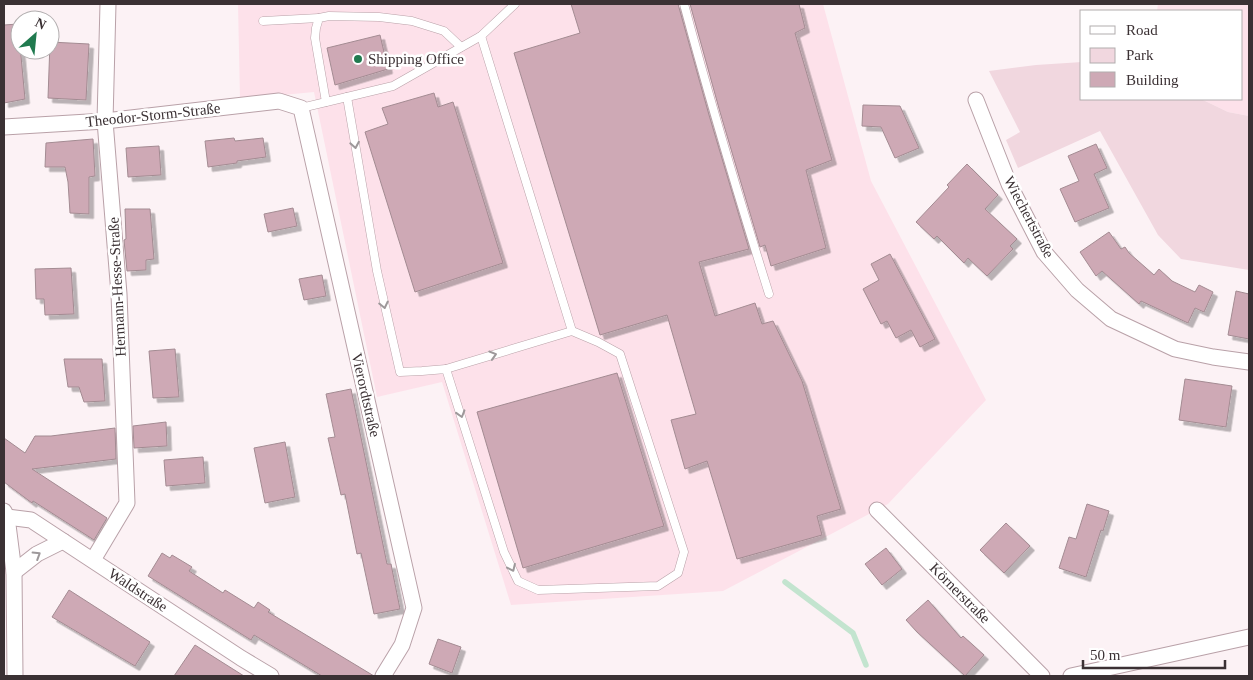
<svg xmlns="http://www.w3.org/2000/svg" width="1253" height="680" viewBox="0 0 1253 680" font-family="'Times New Roman',serif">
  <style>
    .built { fill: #fde1ea }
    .green { fill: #f1d7df }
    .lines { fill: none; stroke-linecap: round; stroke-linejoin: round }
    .stream { stroke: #c3e4cf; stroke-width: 5.5 }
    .building { fill: #cea9b5; stroke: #a38b92; filter: url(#shadow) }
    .service-casing { stroke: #b9a1a8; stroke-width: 9 }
    .minor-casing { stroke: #b9a1a8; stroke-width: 17 }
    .service { stroke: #fff; stroke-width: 8 }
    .minor { stroke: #fff; stroke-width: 15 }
    .oneway { stroke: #9d989a }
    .poi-dot { fill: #207a4f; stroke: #fff; stroke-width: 2 }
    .labels { text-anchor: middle; stroke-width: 5; stroke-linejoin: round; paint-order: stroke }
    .poi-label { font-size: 15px; fill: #3b3134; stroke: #fff; text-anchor: start }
    .street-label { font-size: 15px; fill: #3b3134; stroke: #fff }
  </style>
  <defs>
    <filter id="shadow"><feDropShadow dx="4.5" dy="4.5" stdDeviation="0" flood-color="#0004"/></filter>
  </defs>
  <rect width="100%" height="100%" fill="#fcf2f5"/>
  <g class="built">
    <polygon points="238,4 823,4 871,181 986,400 888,504 723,591 511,605 442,382 377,397 314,92 240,99"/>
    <polygon points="1158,4 1249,4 1249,116 1228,112 1201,99 1242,99 1242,11 1157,11"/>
  </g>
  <polygon class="green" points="1082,62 1082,99 1201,99 1228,112 1249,116 1249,270 1181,259 1158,235 1100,131 1018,168 1006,140 1020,132 989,71 1036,65"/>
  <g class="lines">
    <polyline class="stream" points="785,582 853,633 866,665"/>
  </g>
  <g class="building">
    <polygon points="571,4 678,4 709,115 749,249 699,262 715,316 755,303 762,324 773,321 802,381 841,509 817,516 822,535 737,559 707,461 685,469 671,420 696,414 667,315 600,335 514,53 580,33"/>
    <polygon points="690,4 799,4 805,28 795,33 832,160 806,170 826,248 771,266 765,245 760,247 720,112"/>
    <polygon points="18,24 25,99 4,103 4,25"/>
    <polygon points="380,35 388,69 335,85 327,48"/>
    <polygon points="50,42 89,44 86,100 48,98"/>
    <polygon points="434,93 438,107 453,102 503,263 415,292 365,132 388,124 382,108"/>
    <polygon points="863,105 900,106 919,148 895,158 881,127 862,126"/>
    <polygon points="234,138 235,141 263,138 266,157 237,161 237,163 208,167 205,141"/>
    <polygon points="93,139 95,176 89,177 89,214 70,213 68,182 65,167 45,167 46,143"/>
    <polygon points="1096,144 1107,168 1094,174 1109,208 1075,222 1060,189 1079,181 1068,156"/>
    <polygon points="159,146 161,175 128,177 126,148"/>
    <polygon points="967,164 998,195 985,209 1017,239 1010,246 1013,249 987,276 968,258 964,263 937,236 934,239 916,222 949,187 947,185"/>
    <polygon points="293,208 297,226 268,232 264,214"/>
    <polygon points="125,209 150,209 154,259 146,260 146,270 127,271 124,240 126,239"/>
    <polygon points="1109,232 1121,249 1125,247 1129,253 1154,275 1159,269 1172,281 1195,292 1199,285 1213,292 1204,312 1195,308 1188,323 1141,301 1139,304 1102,271 1096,276 1080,252"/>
    <polygon points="890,254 935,339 920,347 911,330 896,338 887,321 881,324 863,289 879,280 871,264"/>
    <polygon points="71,268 74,314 45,315 44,299 36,299 35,269"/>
    <polygon points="322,275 326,296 304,300 299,279"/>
    <polygon points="1236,291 1249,294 1249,339 1228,335"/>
    <polygon points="175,349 179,397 153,398 149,351"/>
    <polygon points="64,359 102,359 105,401 84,402 79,387 68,387"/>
    <polygon points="617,373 664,526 523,568 477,412"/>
    <polygon points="1185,379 1232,386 1226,427 1179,420"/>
    <polygon points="351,389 387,564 391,564 400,609 374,614 361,553 357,554 345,494 341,495 328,438 335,437 326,394"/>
    <polygon points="166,422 167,446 134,448 133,426"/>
    <polygon points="115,428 116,459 32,469 107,518 94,540 33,501 32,503 4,482 4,438 25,453 35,436 51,436"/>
    <polygon points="285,442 295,497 265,503 254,448"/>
    <polygon points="203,457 205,483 166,486 164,460"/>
    <polygon points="1087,504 1109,511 1103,531 1101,530 1086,577 1059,568 1069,537 1076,539"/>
    <polygon points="1006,523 1030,546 1004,573 980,550"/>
    <polygon points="886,548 902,569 882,585 865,564"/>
    <polygon points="162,553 170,558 172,555 192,567 189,571 223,593 225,590 254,608 258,602 270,610 268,612 374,676 322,676 254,635 251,640 148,576"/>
    <polygon points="69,590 150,642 135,666 52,617"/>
    <polygon points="928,600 961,638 963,636 984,655 965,676 917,632 906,620"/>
    <polygon points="438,639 461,647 452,673 429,664"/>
    <polygon points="195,645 217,659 244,676 174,676"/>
  </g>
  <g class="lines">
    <g class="service-casing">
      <g id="service">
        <path d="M684,4C710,101 739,198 769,294"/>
        <polyline points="263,21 319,18"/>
        <polyline points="347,97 377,271 400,372 422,371 446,369 504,552 518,581 538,590 658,586 678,573 684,552 620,354 598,342 572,331 481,36"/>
        <polyline points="326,102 315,38 316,28 319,18 329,16 379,17 412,21 444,31 461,47"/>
        <polyline points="301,108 393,86 481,36 515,4"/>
        <polyline points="446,369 572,331"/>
      </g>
    </g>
    <g class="minor-casing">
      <g id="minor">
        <polyline points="976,100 1009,184 1044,252 1077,290 1111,319 1175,349 1213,357 1249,362"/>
        <polyline points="4,127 105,121 279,101 301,108 414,608 402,645 383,676"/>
        <polyline points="877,510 1042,676"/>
        <polyline points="4,511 7,517 14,572 15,676"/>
        <polyline points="7,517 31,520 241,658 271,676"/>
        <polyline points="93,560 127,503 119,294 105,121 108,4"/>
        <polyline points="14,572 37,554 63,541"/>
        <polyline points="1071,676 1249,637"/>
      </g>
    </g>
    <use href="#service" class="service"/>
    <use href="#minor" class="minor"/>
  </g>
  <defs><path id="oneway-chevron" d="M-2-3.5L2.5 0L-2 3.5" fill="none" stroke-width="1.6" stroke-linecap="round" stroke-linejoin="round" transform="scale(1.25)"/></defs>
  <g class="oneway">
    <use href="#oneway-chevron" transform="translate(355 145) rotate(80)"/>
    <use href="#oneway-chevron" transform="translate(384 305) rotate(77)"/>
    <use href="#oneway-chevron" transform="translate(493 355) rotate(-17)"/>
    <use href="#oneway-chevron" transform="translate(461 414) rotate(73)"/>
    <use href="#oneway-chevron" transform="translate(37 555) rotate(-32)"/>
    <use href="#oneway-chevron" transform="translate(512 568) rotate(65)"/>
  </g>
  <circle class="poi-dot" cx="358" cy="59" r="5"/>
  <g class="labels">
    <g class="poi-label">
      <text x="368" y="64">Shipping Office</text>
    </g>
    <g class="street-label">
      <text transform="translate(153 115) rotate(-6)" y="5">Theodor-Storm-Straße</text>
      <text transform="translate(1029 217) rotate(62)" y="5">Wiechertstraße</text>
      <text transform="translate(117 287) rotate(-93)" y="5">Hermann-Hesse-Straße</text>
      <text transform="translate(366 395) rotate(77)" y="5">Vierordtstraße</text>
      <text transform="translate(138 590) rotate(33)" y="5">Waldstraße</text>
      <text transform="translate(960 593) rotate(45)" y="5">Körnerstraße</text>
    </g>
  </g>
  <rect width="1253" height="680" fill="none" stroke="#3b3134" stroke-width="10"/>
  <rect x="1080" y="10" width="162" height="90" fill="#ffffff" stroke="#b1adae"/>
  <rect x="1090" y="26" width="25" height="8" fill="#ffffff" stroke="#b1adae"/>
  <text x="1126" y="35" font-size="15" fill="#3b3134">Road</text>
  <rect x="1090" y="48" width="25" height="15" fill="#f1d7df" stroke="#b1adae"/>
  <text x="1126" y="60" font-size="15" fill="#3b3134">Park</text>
  <rect x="1090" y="72" width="25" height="15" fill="#cea9b5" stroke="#b1adae"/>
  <text x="1126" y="85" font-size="15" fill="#3b3134">Building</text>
  <g transform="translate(35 35) rotate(27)"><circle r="24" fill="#ffffff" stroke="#b1adae"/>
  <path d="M0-4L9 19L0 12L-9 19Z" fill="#207a4f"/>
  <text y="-8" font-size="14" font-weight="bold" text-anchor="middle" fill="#3b3134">N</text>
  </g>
  <path d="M1083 660v8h142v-8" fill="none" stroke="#3b3134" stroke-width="2.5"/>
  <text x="1090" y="660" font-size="15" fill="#3b3134" stroke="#ffffff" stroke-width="4" paint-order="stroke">50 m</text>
</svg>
